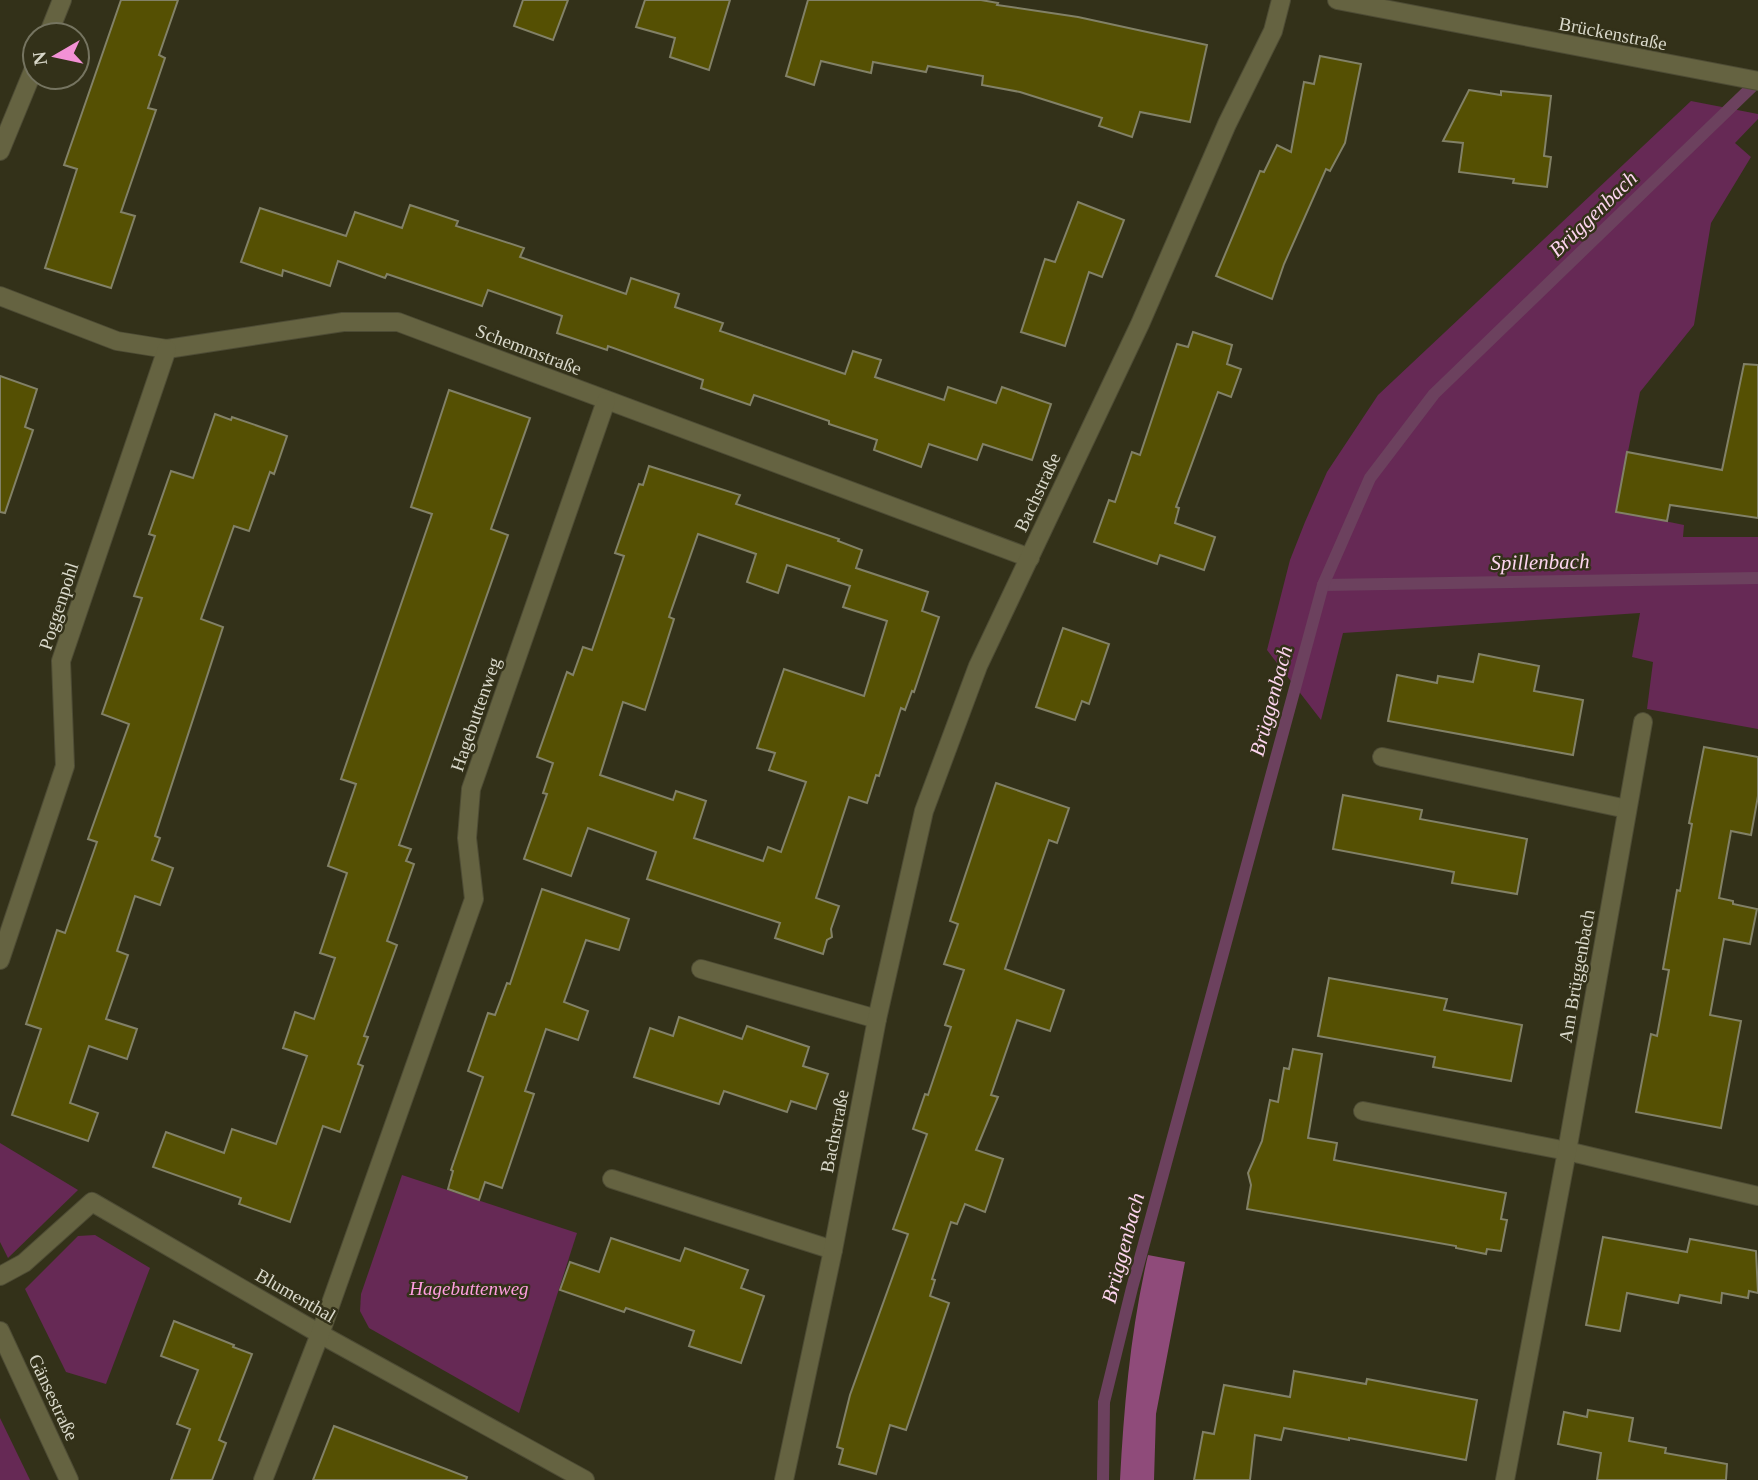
<svg xmlns="http://www.w3.org/2000/svg" width="1758" height="1480" viewBox="0 0 1758 1480" font-family="Georgia,serif">
  <style>
    .green { fill: #662955 }
    .forest { fill: #8f4b7a }
    .lines { fill: none; stroke-linecap: round; stroke-linejoin: round }
    .stream { stroke: #6c415e; stroke-width: 12 }
    .building { fill: #555003; stroke: #828167; stroke-width: 2; fill-rule: evenodd }
    .minor-casing { stroke: #4e4c35; stroke-width: 20 }
    .minor { stroke: #656341; stroke-width: 18 }
    .labels { text-anchor: middle; stroke-width: 5; stroke-linejoin: round; paint-order: stroke }
    .street-label { font-size: 19px; fill: #d9d8ca; stroke: #333119 }
    .park-label { font-size: 19px; font-style: italic; fill: #ff9ee0; stroke: #333119 }
    .water-label { font-size: 21px; font-style: italic; fill: #fdd5ef; stroke: #333119 }
  </style>
  <rect width="100%" height="100%" fill="#333119"/>
  <g class="green">
    <polygon points="1691,101 1758,114 1758,119 1735,143 1751,157 1711,223 1694,325 1640,392 1616,511 1684,525 1683,537 1758,537 1758,729 1647,709 1653,662 1632,657 1640,613 1343,633 1321,720 1267,650 1290,560 1305,522 1327,472 1378,395"/>
    <polygon points="0,1143 78,1190 8,1258 0,1242"/>
    <polygon points="402,1175 577,1233 519,1413 369,1328 360,1311 361,1294"/>
    <polygon points="95,1235 150,1268 106,1384 66,1372 25,1289 78,1236"/>
    <polygon points="0,1418 30,1480 0,1480"/>
  </g>
  <path class="forest" d="M1148,1255L1185,1262L1156,1414L1154,1480H1120C1124,1404 1131,1328 1148,1255Z"/>
  <g class="lines">
    <g class="stream">
      <polyline points="1323,585 1758,578"/>
      <polyline points="1103,1480 1104,1402 1132,1288 1323,585 1370,478 1434,394 1758,81"/>
    </g>
  </g>
  <g class="building">
    <polygon points="121,0 178,0 159,55 165,58 148,108 156,110 121,212 135,216 111,288 45,268 77,169 64,165"/>
    <polygon points="523,0 568,0 553,40 514,26"/>
    <polygon points="645,0 730,0 709,70 670,57 675,38 636,27"/>
    <polygon points="808,0 981,0 998,3 997,5 1078,17 1207,45 1190,122 1140,112 1132,137 1099,126 1102,118 1020,92 982,85 983,76 928,66 926,72 873,62 871,73 821,61 814,85 786,76"/>
    <polygon points="1320,56 1361,64 1345,143 1330,171 1326,169 1284,264 1272,299 1216,276 1260,171 1264,172 1277,145 1291,152 1304,82 1314,84"/>
    <polygon points="1469,90 1501,95 1501,91 1551,96 1544,156 1551,157 1547,187 1513,183 1514,179 1459,172 1463,143 1443,141"/>
    <polygon points="1078,202 1124,220 1102,277 1089,272 1065,346 1021,332 1045,259 1055,262"/>
    <polygon points="410,205 458,221 456,226 524,248 520,257 626,294 631,278 679,294 675,307 723,323 720,331 845,374 853,351 881,360 875,377 944,400 948,387 996,403 1002,387 1051,404 1032,460 983,444 977,460 929,444 921,467 874,450 877,440 829,424 829,421 754,395 750,405 701,388 703,380 608,346 607,350 557,333 562,316 488,290 482,306 387,274 385,278 338,261 330,286 283,270 282,276 241,262 260,208 346,236 355,212 402,228"/>
    <polygon points="1193,332 1232,345 1227,364 1241,369 1231,397 1218,392 1176,507 1179,508 1175,523 1215,537 1204,570 1160,555 1157,564 1094,542 1109,500 1115,502 1132,452 1140,455 1177,344 1188,347"/>
    <polygon points="1744,364 1758,365 1758,518 1670,505 1667,521 1616,512 1627,452 1722,470"/>
    <polygon points="0,376 37,389 25,427 33,430 5,513 0,512"/>
    <polygon points="449,390 530,418 491,529 508,535 399,845 411,849 406,861 414,864 387,941 397,945 364,1036 368,1037 358,1064 363,1066 340,1132 323,1126 290,1222 239,1204 241,1198 153,1167 166,1132 224,1153 232,1129 276,1144 307,1056 283,1048 295,1012 314,1019 335,958 320,953 347,873 328,866 356,784 341,779 432,514 411,507"/>
    <polygon points="215,414 231,420 232,417 287,436 274,474 270,472 249,531 234,526 201,619 223,627 155,836 160,838 152,860 173,868 160,905 135,896 117,951 128,955 106,1019 137,1029 127,1059 89,1046 70,1103 98,1113 88,1141 12,1115 41,1029 26,1024 57,930 65,933 97,842 88,839 129,724 102,714 142,598 134,596 155,536 149,534 171,471 193,478"/>
    <path d="M649,466L740,495L736,504L839,539L838,541L862,550L856,568L928,592L922,611L939,617L914,692L912,691L905,710L901,708L879,776L876,775L867,803L849,797L816,898L839,906L831,929L832,937L827,940L823,954L775,938L780,923L647,879L656,852L588,828L571,876L524,859L547,794L543,793L553,763L537,757L567,672L573,675L583,647L592,650L624,556L615,553L639,484L643,485ZM698,534L756,554L747,582L778,593L787,565L850,586L843,607L887,621L864,696L784,669L757,748L775,753L769,770L806,782L781,852L768,847L763,861L694,838L706,801L676,791L673,800L600,775L623,702L645,710L674,619L669,617Z"/>
    <polygon points="1063,628 1109,644 1089,704 1082,701 1075,720 1036,707"/>
    <polygon points="1479,654 1539,666 1534,691 1583,700 1573,755 1388,721 1397,675 1437,683 1438,676 1473,682"/>
    <polygon points="1704,747 1758,757 1758,796 1751,835 1731,831 1719,898 1733,901 1733,904 1757,909 1750,944 1724,939 1710,1015 1741,1021 1721,1128 1636,1112 1651,1034 1657,1036 1669,970 1663,969 1677,890 1680,891 1692,824 1689,823"/>
    <polygon points="996,783 1069,808 1057,843 1049,840 1005,969 1064,990 1050,1031 1017,1020 991,1095 998,1097 976,1150 1003,1159 985,1212 965,1204 957,1224 951,1222 932,1279 935,1280 930,1296 949,1303 906,1430 890,1425 876,1474 839,1464 843,1449 837,1447 850,1395 908,1234 893,1229 927,1134 913,1129 925,1094 928,1095 951,1027 945,1025 964,970 944,964 958,924 950,921"/>
    <polygon points="1343,795 1422,810 1420,819 1527,839 1517,894 1452,883 1454,872 1333,849"/>
    <polygon points="542,889 629,919 619,950 586,940 564,1002 588,1011 578,1040 546,1029 525,1091 534,1094 502,1188 485,1182 479,1200 448,1189 453,1171 451,1170 483,1077 468,1071 488,1013 495,1015 507,983 510,984"/>
    <polygon points="1329,978 1447,999 1444,1010 1522,1025 1511,1081 1433,1067 1435,1057 1318,1036"/>
    <polygon points="679,1017 742,1039 747,1026 809,1047 803,1066 828,1074 816,1109 791,1101 787,1112 724,1091 719,1104 634,1077 650,1028 673,1036"/>
    <polygon points="1293,1049 1322,1054 1308,1138 1337,1143 1334,1160 1506,1193 1501,1219 1507,1220 1501,1251 1487,1249 1486,1254 1456,1248 1456,1246 1247,1209 1251,1185 1248,1173 1262,1141 1270,1100 1278,1102 1284,1068 1289,1069"/>
    <polygon points="1603,1237 1687,1252 1690,1239 1756,1251 1758,1293 1749,1291 1748,1298 1722,1293 1721,1303 1680,1295 1678,1303 1627,1293 1620,1331 1586,1325"/>
    <polygon points="611,1238 680,1261 685,1248 748,1270 741,1288 764,1296 741,1363 689,1346 694,1331 626,1308 624,1312 560,1290 570,1262 599,1272"/>
    <polygon points="174,1321 234,1345 233,1347 252,1354 219,1440 226,1443 212,1480 171,1480 190,1429 177,1424 198,1370 161,1356"/>
    <polygon points="1294,1371 1366,1384 1367,1379 1477,1400 1466,1460 1349,1438 1349,1440 1284,1428 1281,1440 1255,1435 1250,1480 1194,1480 1203,1432 1214,1434 1224,1385 1290,1397"/>
    <polygon points="1588,1410 1633,1418 1629,1441 1666,1448 1665,1453 1727,1464 1726,1480 1597,1480 1601,1453 1558,1444 1564,1412 1587,1417"/>
    <polygon points="334,1426 467,1477 466,1480 313,1480"/>
  </g>
  <g class="lines">
    <g class="minor-casing">
      <g id="minor">
        <polyline points="1337,0 1758,81"/>
        <polyline points="48,35 62,0"/>
        <polyline points="0,151 35,66"/>
        <polyline points="0,296 117,341 167,349 343,322 398,322 1030,558"/>
        <polyline points="1382,757 1627,809"/>
        <polyline points="0,960 65,766 61,661 167,349"/>
        <polyline points="701,969 877,1019"/>
        <polyline points="1363,1111 1567,1151 1758,1196"/>
        <polyline points="612,1179 833,1250"/>
        <polyline points="0,1276 24,1263 92,1202 320,1334 585,1480"/>
        <polyline points="0,1331 69,1480"/>
        <polyline points="263,1480 320,1334 474,899 467,838 471,789 606,401"/>
        <polyline points="784,1480 833,1250 877,1019 924,811 978,666 1140,324 1227,124 1273,31 1281,0"/>
        <polyline points="1505,1480 1567,1151 1643,722"/>
      </g>
    </g>
    <use href="#minor" class="minor"/>
  </g>
  <g class="labels">
    <g class="street-label">
      <text transform="translate(1613 33) rotate(11)" y="7">Brückenstraße</text>
      <text transform="translate(529 349) rotate(21)" y="7">Schemmstraße</text>
      <text transform="translate(1037 492) rotate(-65)" y="7">Bachstraße</text>
      <text transform="translate(58 606) rotate(-72)" y="7">Poggenpohl</text>
      <text transform="translate(475 714) rotate(-71)" y="7">Hagebuttenweg</text>
      <text transform="translate(1576 976) rotate(-80)" y="7">Am Brüggenbach</text>
      <text transform="translate(834 1131) rotate(-79)" y="7">Bachstraße</text>
      <text transform="translate(296 1295) rotate(30)" y="7">Blumenthal</text>
      <text transform="translate(54 1397) rotate(65)" y="7">Gänsestraße</text>
    </g>
    <g class="park-label">
      <text x="469" y="1295">Hagebuttenweg</text>
    </g>
    <g class="water-label">
      <text transform="translate(1593 214) rotate(-44)" y="7">Brüggenbach</text>
      <text transform="translate(1540 562) rotate(-1)" y="7">Spillenbach</text>
      <text transform="translate(1271 701) rotate(-75)" y="7">Brüggenbach</text>
      <text transform="translate(1123 1248) rotate(-75)" y="7">Brüggenbach</text>
    </g>
  </g>
  <g transform="translate(56 56) rotate(261)"><circle r="33" fill="#333119" stroke="#757460" stroke-width="2"/>
  <path d="M0-5L12 26L0 18L-12 26Z" fill="#f391d5"/>
  <text y="-10" font-size="19" font-weight="bold" text-anchor="middle" fill="#d9d8ca">N</text>
  </g>
</svg>
